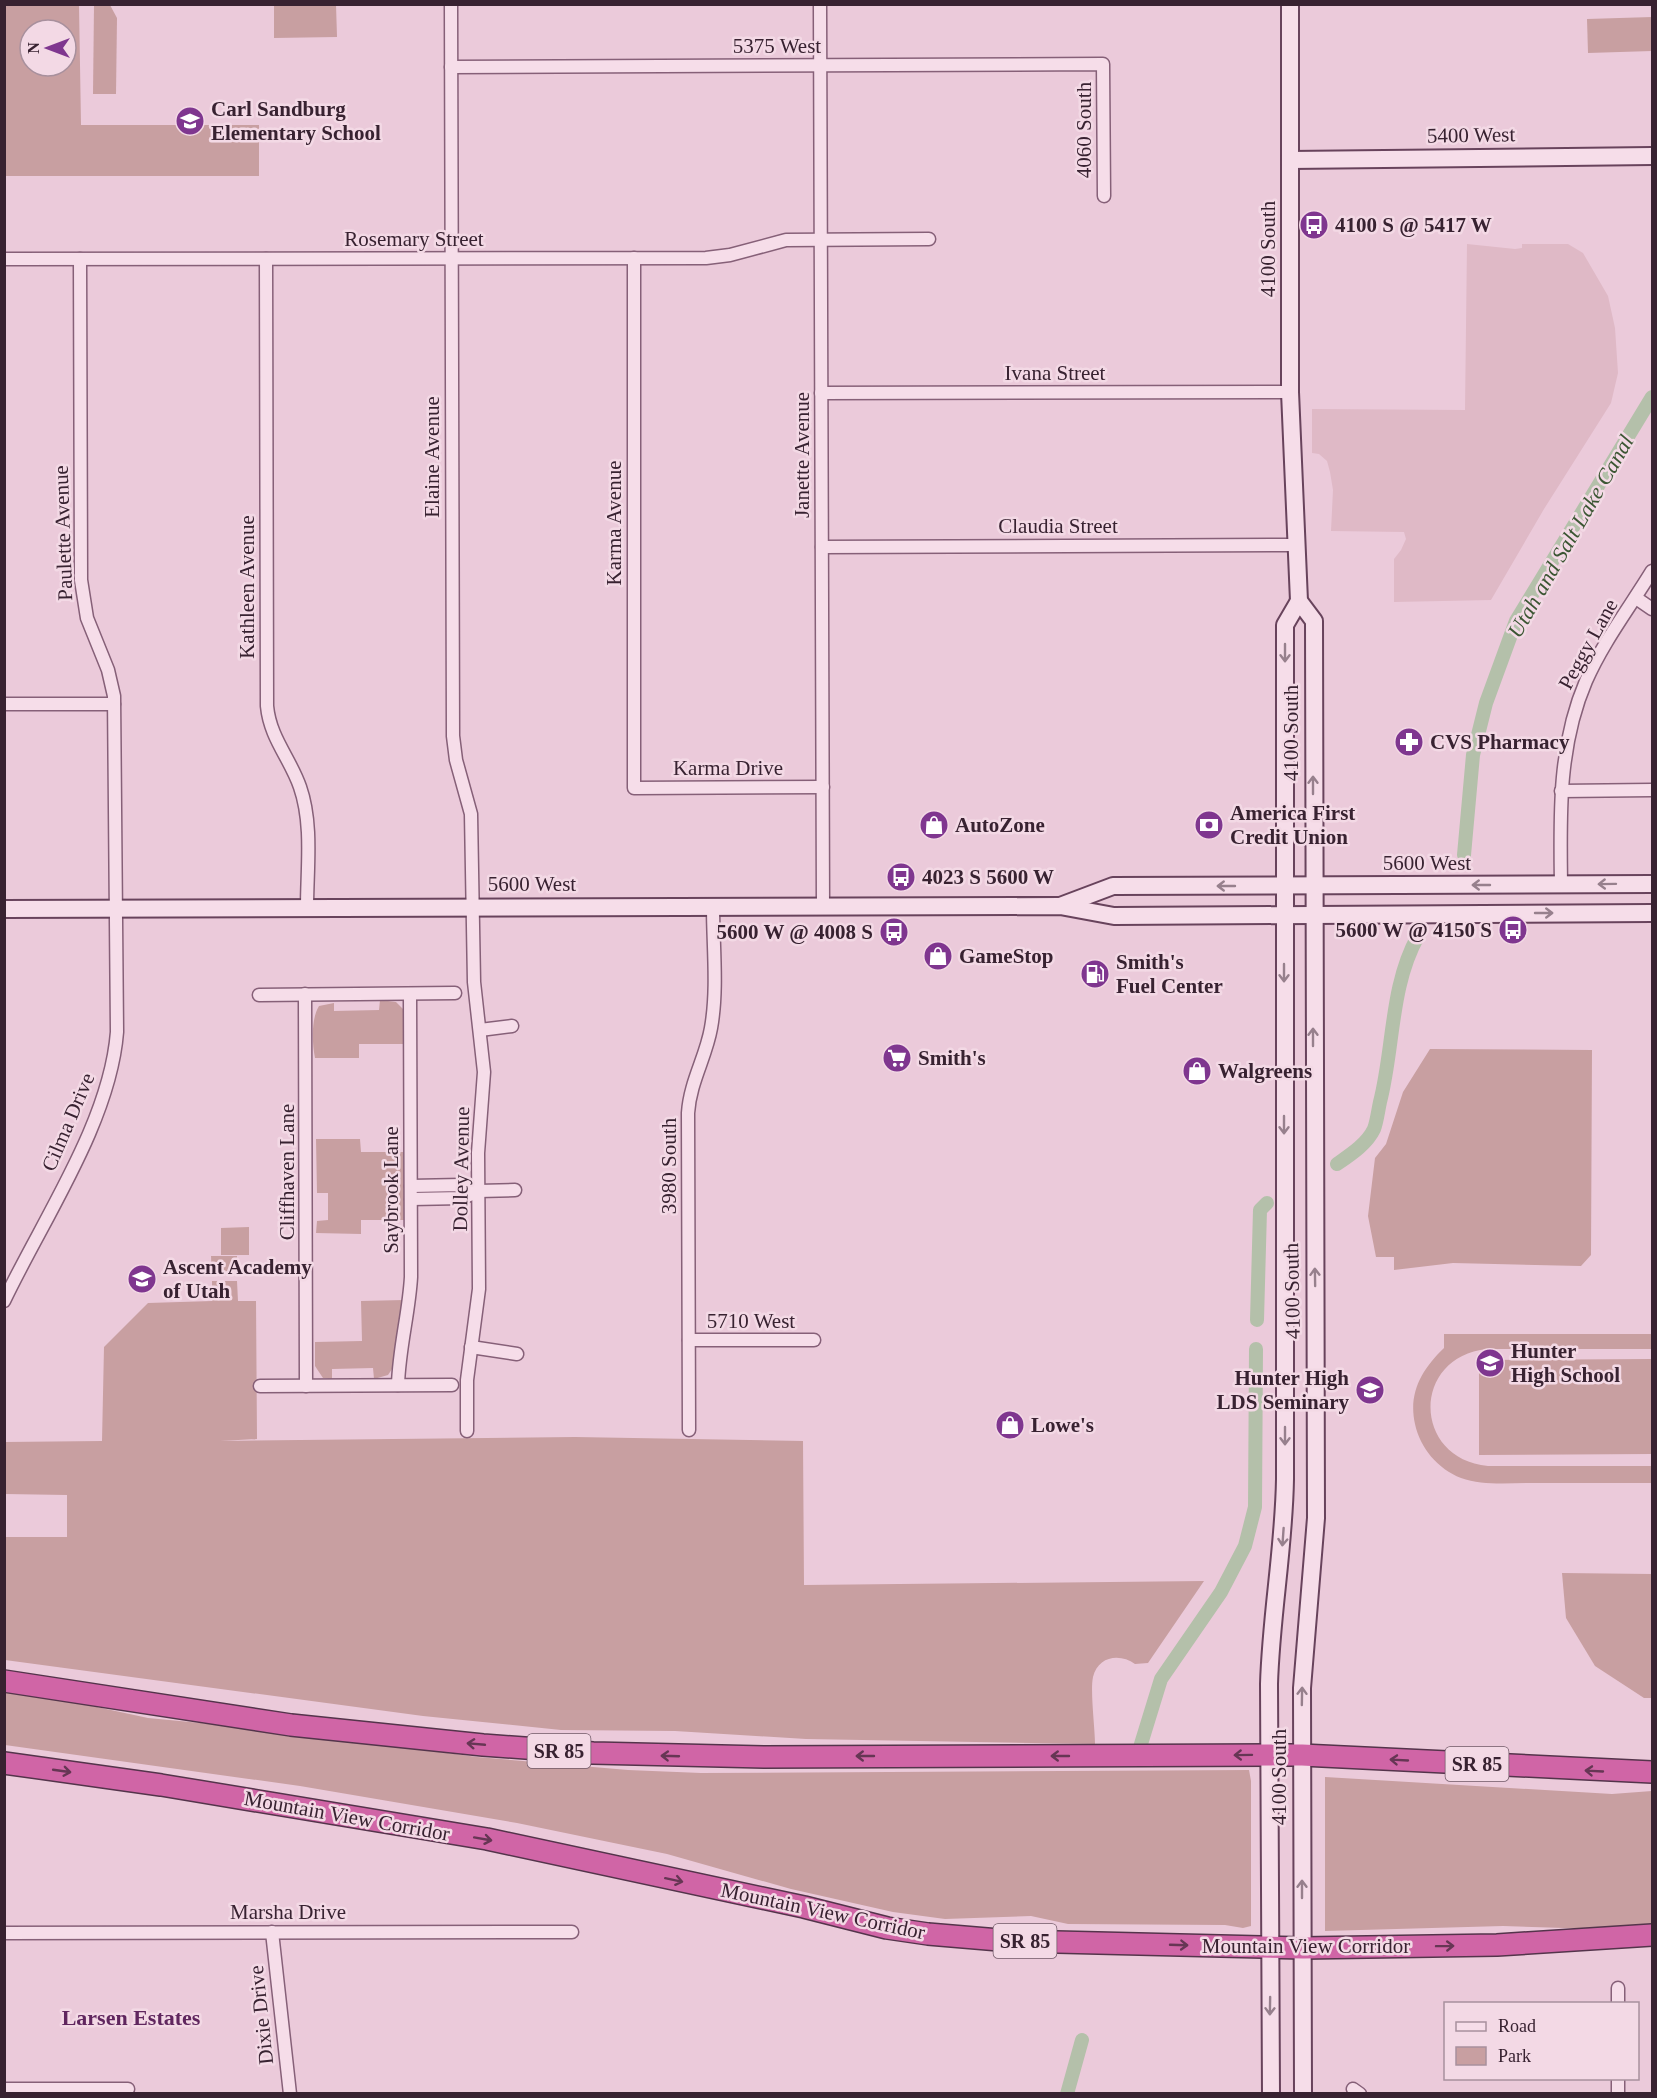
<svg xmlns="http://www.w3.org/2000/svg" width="1657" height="2098" viewBox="0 0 1657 2098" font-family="Georgia,serif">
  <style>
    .farmland { fill: #dfb9c6 }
    .green { fill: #c89fa1; fill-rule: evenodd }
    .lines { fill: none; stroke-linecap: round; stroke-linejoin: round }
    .canal { stroke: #b4c0aa; stroke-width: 14 }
    .street-casing { stroke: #866078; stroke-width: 15 }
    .secondary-casing { stroke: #68435c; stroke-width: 20 }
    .highway-casing { stroke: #54344b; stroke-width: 24 }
    .street { stroke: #f6dde9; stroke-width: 12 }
    .secondary { stroke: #f6dde9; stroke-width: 16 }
    .highway { stroke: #d065a6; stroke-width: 21 }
    .oneway { stroke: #97808d }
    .oneway2 { stroke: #663654 }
    .labels { text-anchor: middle; stroke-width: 5; stroke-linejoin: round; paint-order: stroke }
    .shield { fill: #f3d9e5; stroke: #705967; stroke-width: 1.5 }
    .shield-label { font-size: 20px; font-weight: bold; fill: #382231 }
    .street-label { font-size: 21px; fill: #382231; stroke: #f3d9e5 }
    .poi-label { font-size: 21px; font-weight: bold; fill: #382231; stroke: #f3d9e5; text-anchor: start }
    .water-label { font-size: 22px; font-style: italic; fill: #3b5633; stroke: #f3d9e5 }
    .neighbourhood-label { font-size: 22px; font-weight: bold; fill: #60265e; stroke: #f3d9e5 }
  </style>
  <rect width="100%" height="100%" fill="#ebcada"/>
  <polygon class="farmland" points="1467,244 1515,249 1522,248 1522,244 1568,244 1583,253 1608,296 1615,328 1618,373 1611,403 1544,509 1491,600 1394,602 1394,559 1401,550 1406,539 1404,532 1331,531 1333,490 1330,472 1327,461 1319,454 1312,453 1312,409 1465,410"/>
  <g class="green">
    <path d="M4,5H79L81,125H259V176H5ZM30,30H66V66H30Z"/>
    <polygon points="94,5 110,5 117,18 116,94 93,94"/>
    <polygon points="274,5 336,5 337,37 274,38"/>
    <polygon points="1652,17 1652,51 1588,53 1587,19"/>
    <path d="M380,1000L396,1002L404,1010L405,1044H359V1058H315C312,1043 311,1019 319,1006L334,1003V1011L379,1010Z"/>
    <polygon points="1430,1049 1592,1050 1591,1255 1581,1266 1453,1263 1394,1270 1394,1257 1376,1257 1368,1216 1375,1158 1386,1144 1403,1092"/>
    <polygon points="316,1139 360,1139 361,1152 405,1152 405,1220 361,1220 361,1234 316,1233 317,1221 328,1220 328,1193 317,1193"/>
    <polygon points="249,1227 249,1255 221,1255 221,1228"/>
    <polygon points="211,1256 237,1256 237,1275 212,1275"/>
    <path d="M212,1281H237L238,1301H256L257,1439L220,1441L575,1437L803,1441L804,1585L1204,1581L1148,1663L1135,1664C1120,1653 1098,1656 1093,1677C1090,1691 1095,1728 1095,1744L806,1739L675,1731L561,1730L423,1716L5,1660V1537H67V1495L5,1494V1442L102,1441L104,1347L148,1303L212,1301Z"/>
    <polygon points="404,1300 392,1369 388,1375 374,1379 373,1368 332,1369 332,1379 323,1378 315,1366 315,1342 362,1341 361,1301"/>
    <path d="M1444,1334H1652V1349H1487C1411,1357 1412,1459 1488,1466H1652V1483C1613,1483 1573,1483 1533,1483C1510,1483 1483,1486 1461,1478C1438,1469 1420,1448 1415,1424C1408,1393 1422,1369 1444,1348Z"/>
    <polygon points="1652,1359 1652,1454 1479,1455 1479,1360"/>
    <polygon points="1562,1573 1652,1574 1652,1698 1644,1698 1595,1666 1566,1618"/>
    <polygon points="4,1687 148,1718 284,1731 477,1757 628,1770 701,1773 1249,1770 1251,1781 1251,1926 1243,1928 1225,1925 1068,1924 1031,1916 945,1919 893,1912 791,1889 667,1854 517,1823 300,1786 5,1745"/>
    <polygon points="1325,1777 1612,1794 1652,1791 1652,1925 1596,1929 1503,1926 1325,1931"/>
  </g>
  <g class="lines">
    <g class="canal">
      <polyline points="1464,855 1473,755 1486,703 1516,621 1652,397"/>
      <path d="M1337,1164C1350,1155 1367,1144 1374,1129C1377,1121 1378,1111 1380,1102C1394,1048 1390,986 1418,936"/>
      <polyline points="1257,1320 1260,1210 1267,1203"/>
      <polyline points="1141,1744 1161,1679 1221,1592 1245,1546 1255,1507 1256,1349"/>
      <polyline points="1067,2094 1082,2040"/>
    </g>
    <g class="street-casing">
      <g id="street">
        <polyline points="451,4 453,736 456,760 471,814 474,982 484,1072 478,1153 479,1289 467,1380 467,1431"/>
        <polyline points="820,4 823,906"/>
        <polyline points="451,67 1103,64 1104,196"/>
        <polyline points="634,258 634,788 823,787"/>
        <polyline points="4,259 706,258 730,255 786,240 929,239"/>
        <path d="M266,259L267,706C270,738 290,758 300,787C313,824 307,869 307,907"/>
        <polyline points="821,393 1290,392"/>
        <polyline points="822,547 1295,545"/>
        <polyline points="1636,598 1652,609"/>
        <polyline points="4,704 114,704"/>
        <polyline points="1561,791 1652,790"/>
        <path d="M1561,884C1560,815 1558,746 1586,681C1603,642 1630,607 1652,571"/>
        <polyline points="305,994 306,1386"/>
        <polyline points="259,995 455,993"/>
        <polyline points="480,1030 512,1026"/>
        <polyline points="411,1186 461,1185 478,1191 515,1190"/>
        <polyline points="411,1199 463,1198 478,1191"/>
        <path d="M4,1301C43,1219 110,1122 117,1032L114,696L108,670L87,618L81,580L80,259"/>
        <polyline points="689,1340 814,1340"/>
        <polyline points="471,1347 517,1354"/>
        <path d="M398,1385C399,1348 409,1313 411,1277L410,994"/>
        <polyline points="260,1386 452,1385"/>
        <path d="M689,1430L688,1113C690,1082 706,1057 711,1028C718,989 713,946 713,907"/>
        <polyline points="272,1932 290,2094"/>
        <polyline points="4,1933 572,1932"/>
        <polyline points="1618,1988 1618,2004"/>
        <polyline points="1618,2078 1618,2094"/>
        <polyline points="4,2089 128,2089"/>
        <polyline points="1353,2089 1360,2094"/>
      </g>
    </g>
    <g class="secondary-casing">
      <g id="secondary">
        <polyline points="1290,4 1290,392 1299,601 1314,621 1316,1518 1302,1688 1303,2094"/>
        <polyline points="1290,160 1652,156"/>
        <polyline points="1060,906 1113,886 1652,884"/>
        <polyline points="4,909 1060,906 1114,916 1652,913"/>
        <path d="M1271,2094L1269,1684C1271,1615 1284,1548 1285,1479V625L1299,601"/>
      </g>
    </g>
    <g class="highway-casing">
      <g id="highway">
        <polyline points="4,1681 291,1725 483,1745 593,1753 764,1757 1302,1755 1652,1772"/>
        <polyline points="4,1763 161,1785 487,1839 804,1907 887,1928 928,1934 1011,1941 1303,1948 1497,1945 1652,1935"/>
      </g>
    </g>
    <use href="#street" class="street"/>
    <use href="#secondary" class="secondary"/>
    <use href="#highway" class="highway"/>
  </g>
  <defs><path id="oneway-shaft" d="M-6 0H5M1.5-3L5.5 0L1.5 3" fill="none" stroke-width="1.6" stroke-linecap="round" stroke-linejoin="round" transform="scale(1.5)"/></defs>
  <g class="oneway">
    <use href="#oneway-shaft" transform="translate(1285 653) rotate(90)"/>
    <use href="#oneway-shaft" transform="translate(1313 785) rotate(-90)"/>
    <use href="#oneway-shaft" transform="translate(1607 884) rotate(179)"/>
    <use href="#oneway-shaft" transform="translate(1481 885) rotate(180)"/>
    <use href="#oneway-shaft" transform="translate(1226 886) rotate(180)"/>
    <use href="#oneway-shaft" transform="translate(1544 913)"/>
    <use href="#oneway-shaft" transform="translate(1284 973) rotate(90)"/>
    <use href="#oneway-shaft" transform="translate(1313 1037) rotate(-90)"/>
    <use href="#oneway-shaft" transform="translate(1284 1125) rotate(90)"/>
    <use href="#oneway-shaft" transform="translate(1315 1277) rotate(-91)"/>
    <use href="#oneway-shaft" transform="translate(1285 1436) rotate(90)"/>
    <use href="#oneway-shaft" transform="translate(1283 1537) rotate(94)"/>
    <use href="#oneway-shaft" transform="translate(1302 1696) rotate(-89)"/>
    <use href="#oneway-shaft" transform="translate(1302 1889) rotate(-90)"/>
    <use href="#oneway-shaft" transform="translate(1270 2006) rotate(91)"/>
  </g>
  <g class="oneway2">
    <use href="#oneway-shaft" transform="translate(476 1744) rotate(-175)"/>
    <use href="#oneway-shaft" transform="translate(1243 1755) rotate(179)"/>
    <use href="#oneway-shaft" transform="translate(670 1756) rotate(-178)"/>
    <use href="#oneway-shaft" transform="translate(865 1756) rotate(180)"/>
    <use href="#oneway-shaft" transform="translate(1060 1756) rotate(180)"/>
    <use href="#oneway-shaft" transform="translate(1399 1760) rotate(-177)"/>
    <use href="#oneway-shaft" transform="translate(62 1771) rotate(8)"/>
    <use href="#oneway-shaft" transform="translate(1594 1771) rotate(-177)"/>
    <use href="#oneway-shaft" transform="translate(483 1839) rotate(10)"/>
    <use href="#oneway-shaft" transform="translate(674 1880) rotate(12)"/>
    <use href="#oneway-shaft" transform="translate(1179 1945) rotate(2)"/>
    <use href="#oneway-shaft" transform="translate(1445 1946) rotate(-1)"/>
  </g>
  <defs>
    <g id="school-disc" transform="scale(1.5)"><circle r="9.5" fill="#7f368f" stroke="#f3d9e5"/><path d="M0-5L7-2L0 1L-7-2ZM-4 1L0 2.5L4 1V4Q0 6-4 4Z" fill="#fff"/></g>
    <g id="bus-disc" transform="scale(1.5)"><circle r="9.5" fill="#7f368f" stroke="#f3d9e5"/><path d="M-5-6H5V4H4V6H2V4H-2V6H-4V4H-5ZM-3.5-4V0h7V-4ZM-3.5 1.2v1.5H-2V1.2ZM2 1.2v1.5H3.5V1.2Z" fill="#fff"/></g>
    <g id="pharmacy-disc" transform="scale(1.5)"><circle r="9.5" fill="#7f368f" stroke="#f3d9e5"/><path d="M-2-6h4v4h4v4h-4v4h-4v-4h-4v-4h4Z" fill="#fff"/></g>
    <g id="shop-disc" transform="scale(1.5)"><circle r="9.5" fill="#7f368f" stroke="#f3d9e5"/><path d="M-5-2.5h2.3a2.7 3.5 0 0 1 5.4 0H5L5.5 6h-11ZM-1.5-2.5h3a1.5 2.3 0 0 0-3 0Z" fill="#fff"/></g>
    <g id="bank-disc" transform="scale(1.5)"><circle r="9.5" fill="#7f368f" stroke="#f3d9e5"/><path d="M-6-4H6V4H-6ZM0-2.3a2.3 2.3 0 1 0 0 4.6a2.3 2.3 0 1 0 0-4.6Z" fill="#fff"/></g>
    <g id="fuel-disc" transform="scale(1.5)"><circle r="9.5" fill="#7f368f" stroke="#f3d9e5"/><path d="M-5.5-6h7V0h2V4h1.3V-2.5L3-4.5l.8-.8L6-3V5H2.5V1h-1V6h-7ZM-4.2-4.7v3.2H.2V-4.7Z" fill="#fff"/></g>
    <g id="supermarket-disc" transform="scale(1.5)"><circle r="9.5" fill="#7f368f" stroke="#f3d9e5"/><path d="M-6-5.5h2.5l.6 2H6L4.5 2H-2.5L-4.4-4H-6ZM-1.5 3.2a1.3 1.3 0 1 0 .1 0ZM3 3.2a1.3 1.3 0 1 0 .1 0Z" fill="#fff"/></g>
  </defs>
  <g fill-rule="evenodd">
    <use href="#school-disc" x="190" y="121"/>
    <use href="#bus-disc" x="1314" y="225"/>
    <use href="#pharmacy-disc" x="1409" y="742"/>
    <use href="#shop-disc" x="934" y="825"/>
    <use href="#bank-disc" x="1209" y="825"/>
    <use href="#bus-disc" x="901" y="877"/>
    <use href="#bus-disc" x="1513" y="930"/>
    <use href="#bus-disc" x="894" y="932"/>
    <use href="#shop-disc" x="938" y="956"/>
    <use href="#fuel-disc" x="1095" y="974"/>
    <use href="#supermarket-disc" x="897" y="1058"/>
    <use href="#shop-disc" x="1197" y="1071"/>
    <use href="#school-disc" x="142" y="1279"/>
    <use href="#school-disc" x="1490" y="1363"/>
    <use href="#school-disc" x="1370" y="1390"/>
    <use href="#shop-disc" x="1010" y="1425"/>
  </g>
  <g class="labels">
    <g class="shield">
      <rect x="527.5" y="1734" width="63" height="34" rx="4.5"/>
      <rect x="1445.5" y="1747" width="63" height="34" rx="4.5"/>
      <rect x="993.5" y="1924" width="63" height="34" rx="4.5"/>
    </g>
    <g class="shield-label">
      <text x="559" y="1758">SR 85</text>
      <text x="1477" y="1771">SR 85</text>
      <text x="1025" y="1948">SR 85</text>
    </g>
    <g class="street-label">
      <text x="777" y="53">5375 West</text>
      <text transform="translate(1084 130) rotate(-90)" y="7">4060 South</text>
      <text transform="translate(1471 135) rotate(-1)" y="7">5400 West</text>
      <text x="414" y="246">Rosemary Street</text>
      <text transform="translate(1268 249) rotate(-90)" y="7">4100 South</text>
      <text x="1055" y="380">Ivana Street</text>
      <text transform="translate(802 455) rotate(-90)" y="7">Janette Avenue</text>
      <text transform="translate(432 457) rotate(-90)" y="7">Elaine Avenue</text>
      <text transform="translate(614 523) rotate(-90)" y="7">Karma Avenue</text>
      <text x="1058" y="533">Claudia Street</text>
      <text transform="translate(63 533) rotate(-92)" y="7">Paulette Avenue</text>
      <text transform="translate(247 587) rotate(-90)" y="7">Kathleen Avenue</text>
      <text transform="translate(1588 644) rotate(-61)" y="7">Peggy Lane</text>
      <text transform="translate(1291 733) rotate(-90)" y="7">4100 South</text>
      <text x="728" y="775">Karma Drive</text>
      <text x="1427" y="870">5600 West</text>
      <text x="532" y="891">5600 West</text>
      <text transform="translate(68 1122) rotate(-67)" y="7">Cilma Drive</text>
      <text transform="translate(669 1166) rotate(-90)" y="7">3980 South</text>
      <text transform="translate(461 1169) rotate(-89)" y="7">Dolley Avenue</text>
      <text transform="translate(287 1172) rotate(-90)" y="7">Cliffhaven Lane</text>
      <text transform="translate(391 1190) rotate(-90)" y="7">Saybrook Lane</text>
      <text transform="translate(1292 1291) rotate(-91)" y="7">4100 South</text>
      <text x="751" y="1328">5710 West</text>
      <text transform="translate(1279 1777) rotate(-90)" y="7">4100 South</text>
      <text transform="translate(347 1816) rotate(10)" y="7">Mountain View Corridor</text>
      <text transform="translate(823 1911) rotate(12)" y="7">Mountain View Corridor</text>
      <text x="288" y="1919">Marsha Drive</text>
      <text x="1306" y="1953">Mountain View Corridor</text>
      <text transform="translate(261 2015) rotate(-96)" y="7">Dixie Drive</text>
    </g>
    <g class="poi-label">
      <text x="211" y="116">Carl Sandburg<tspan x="211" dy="24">Elementary School</tspan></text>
      <text x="1335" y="232">4100 S @ 5417 W</text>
      <text x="1430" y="749">CVS Pharmacy</text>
      <text x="1230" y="820">America First<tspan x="1230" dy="24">Credit Union</tspan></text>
      <text x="955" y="832">AutoZone</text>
      <text x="922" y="884">4023 S 5600 W</text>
      <text x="1492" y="937" text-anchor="end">5600 W @ 4150 S</text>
      <text x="873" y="939" text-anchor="end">5600 W @ 4008 S</text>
      <text x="959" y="963">GameStop</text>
      <text x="1116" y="969">Smith's<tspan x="1116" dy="24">Fuel Center</tspan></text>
      <text x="918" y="1065">Smith's</text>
      <text x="1218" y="1078">Walgreens</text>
      <text x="163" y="1274">Ascent Academy<tspan x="163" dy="24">of Utah</tspan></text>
      <text x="1511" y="1358">Hunter<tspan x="1511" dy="24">High School</tspan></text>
      <text x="1349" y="1385" text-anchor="end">Hunter High<tspan x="1349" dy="24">LDS Seminary</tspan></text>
      <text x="1031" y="1432">Lowe's</text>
    </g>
    <g class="water-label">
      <text transform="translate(1570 536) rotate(-60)" y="8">Utah and Salt Lake Canal</text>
    </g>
    <g class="neighbourhood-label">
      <text x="131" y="2025">Larsen Estates</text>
    </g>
  </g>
  <rect width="1657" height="2098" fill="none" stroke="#382231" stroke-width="12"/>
  <rect x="1444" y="2002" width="195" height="78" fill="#f3d9e5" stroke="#a8909d" stroke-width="1.5"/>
  <rect x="1456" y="2022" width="30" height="9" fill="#f6dde9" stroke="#a8909d" stroke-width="1.5"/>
  <text x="1498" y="2032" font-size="18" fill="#382231">Road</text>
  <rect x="1456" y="2047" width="30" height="18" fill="#c89fa1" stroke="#a8909d" stroke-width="1.5"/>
  <text x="1498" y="2062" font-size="18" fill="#382231">Park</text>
  <g transform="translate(48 48) rotate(270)"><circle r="28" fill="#f3d9e5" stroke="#a8909d" stroke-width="1.5"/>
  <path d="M0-4.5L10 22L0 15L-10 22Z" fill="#7f368f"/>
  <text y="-9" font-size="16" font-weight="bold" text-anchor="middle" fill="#382231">N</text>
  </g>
</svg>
